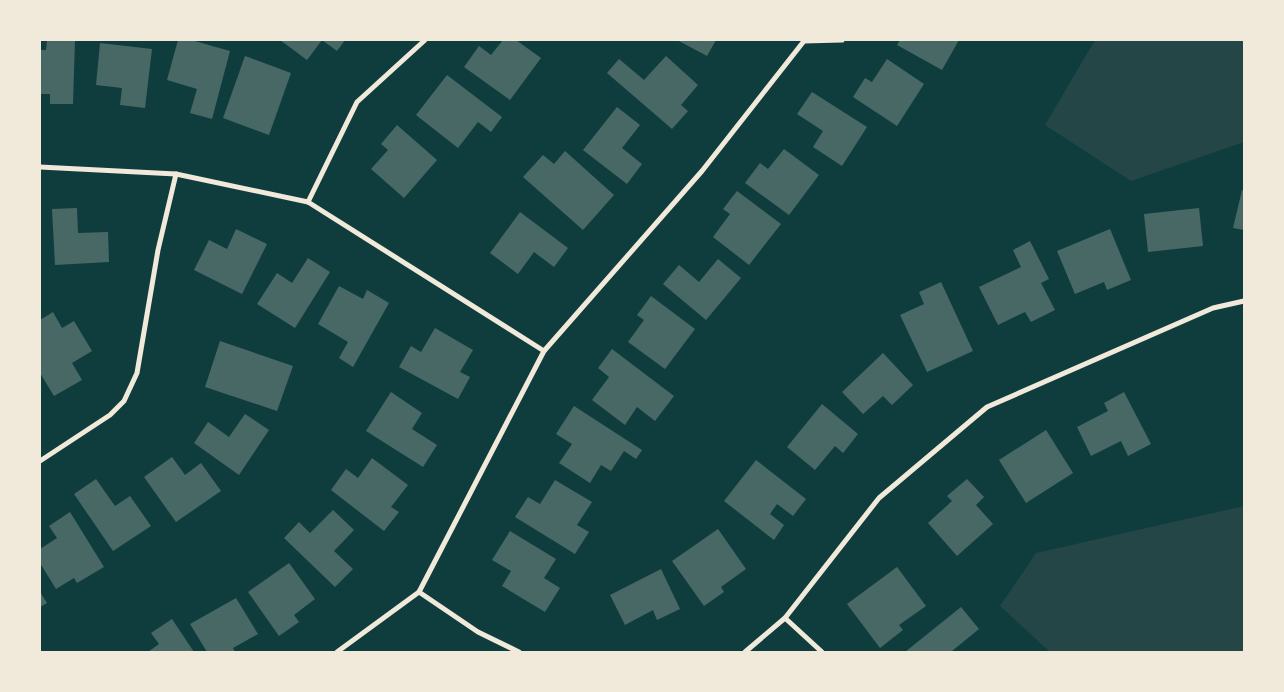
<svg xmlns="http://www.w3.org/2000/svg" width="1284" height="692" viewBox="0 0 1284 692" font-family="'Source Sans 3',sans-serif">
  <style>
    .green { fill: #244646 }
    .building { fill: #486865 }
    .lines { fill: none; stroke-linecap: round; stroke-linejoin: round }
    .minor { stroke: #f1e9da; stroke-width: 5 }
  </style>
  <rect width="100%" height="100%" fill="#0f3d3e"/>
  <g class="green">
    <polygon points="1095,40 1244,40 1244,142 1131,181 1045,125"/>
    <polygon points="1244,506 1244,652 1050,652 1000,606 1036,553"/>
  </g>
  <g class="building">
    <polygon points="47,40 75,40 73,104 50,104 50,94 40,94 40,50 46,50"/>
    <polygon points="178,40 191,40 230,51 212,119 190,113 197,89 167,80"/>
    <polygon points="280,40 345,40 337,51 322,40 307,60"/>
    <polygon points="503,40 516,40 541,58 510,100 464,67 479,46 491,55"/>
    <polygon points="677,40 716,40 707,56"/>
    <polygon points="900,40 959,40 942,70 897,45"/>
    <polygon points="100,43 152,49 145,108 120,105 122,88 96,85"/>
    <polygon points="245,56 291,73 269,135 223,118"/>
    <polygon points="666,56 698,85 681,105 688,111 672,129 607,73 619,59 644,80"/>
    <polygon points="887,59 924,84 897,126 853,97 865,78 872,82"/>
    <polygon points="447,75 502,117 491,132 478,122 458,148 416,115"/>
    <polygon points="812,92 867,127 842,166 813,147 823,131 797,114"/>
    <polygon points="617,107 640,125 622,148 642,164 627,184 583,150"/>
    <polygon points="397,125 437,160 404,198 371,169 388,150 381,144"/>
    <polygon points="784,149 819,175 789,215 745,183 760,163 768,169"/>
    <polygon points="565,151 614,195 583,230 523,177 543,155 554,164"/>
    <polygon points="1242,190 1244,191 1244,230 1233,228"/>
    <polygon points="737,191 781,224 749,265 713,237 730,214 723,209"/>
    <polygon points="77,208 78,233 108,232 109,262 55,265 52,209"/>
    <polygon points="1199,208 1203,246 1148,252 1144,214"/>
    <polygon points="520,212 568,248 554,267 534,252 518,274 490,253"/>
    <polygon points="236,229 267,244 242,294 194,270 209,240 227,249"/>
    <polygon points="1110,229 1131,280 1107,290 1104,282 1075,294 1057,251"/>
    <polygon points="1030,241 1049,279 1041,283 1055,310 1031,322 1025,312 998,325 979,287 1021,267 1013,250"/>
    <polygon points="308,258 330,272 295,328 257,304 277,273 292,283"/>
    <polygon points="718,259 741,278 706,320 663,284 679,265 699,282"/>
    <polygon points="941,282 973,351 927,372 900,315 924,304 919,292"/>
    <polygon points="339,286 363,299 367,290 389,303 353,367 339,358 348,342 318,324"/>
    <polygon points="651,296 695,329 665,369 628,342 644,320 637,315"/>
    <polygon points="53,312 62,328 74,321 92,351 72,363 82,380 54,396 40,373 40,320"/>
    <polygon points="435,328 473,350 460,372 470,377 458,399 399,367 411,346 421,352"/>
    <polygon points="220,341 293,366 277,411 205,387"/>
    <polygon points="612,349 674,396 655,421 637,407 625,425 592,400 609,377 598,368"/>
    <polygon points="883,353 913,385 892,405 883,396 863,414 842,392"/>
    <polygon points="391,392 422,413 412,429 437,445 423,467 366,431"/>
    <polygon points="1124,392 1151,444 1128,456 1121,441 1091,456 1077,427 1108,411 1104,403"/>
    <polygon points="822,404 858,434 843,453 835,446 815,470 787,447"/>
    <polygon points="574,406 642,450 636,459 624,451 611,471 601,465 590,483 559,463 572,444 556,434"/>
    <polygon points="245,414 269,430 239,475 194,443 208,422 229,437"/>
    <polygon points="1046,430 1073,473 1026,503 999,460"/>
    <polygon points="172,457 185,475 201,463 221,491 176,522 144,477"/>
    <polygon points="372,458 408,485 391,507 399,512 384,531 331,490 346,469 358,478"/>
    <polygon points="756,460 806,499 793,516 777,504 770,514 784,525 774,540 724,501"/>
    <polygon points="96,479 115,506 130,496 151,526 113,551 74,494"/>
    <polygon points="967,479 984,497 976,505 993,524 957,556 928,523 952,501 947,496"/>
    <polygon points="555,480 592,502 577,525 589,532 575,554 515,517 528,497 540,504"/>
    <polygon points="333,510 354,530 334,551 353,569 335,587 284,538 299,522 310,533"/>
    <polygon points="70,512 104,567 77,583 74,578 56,589 40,563 40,549 57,538 49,526"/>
    <polygon points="718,529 746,569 721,587 724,592 704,606 672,561"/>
    <polygon points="510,531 556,559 544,578 560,588 545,612 502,586 511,571 492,560"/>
    <polygon points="289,563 315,599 294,615 299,622 279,636 248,592"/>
    <polygon points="897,567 926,606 899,625 903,630 880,648 847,604"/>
    <polygon points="661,569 680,609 657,620 653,610 625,625 610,595"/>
    <polygon points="40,592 47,603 40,607"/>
    <polygon points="236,598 258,634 233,648 235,652 207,652 190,624"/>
    <polygon points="961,607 979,629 952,651 953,652 905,652"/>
    <polygon points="172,619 194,652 148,652 159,644 151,633"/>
  </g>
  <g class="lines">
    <g class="minor">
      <polyline points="804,41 842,40"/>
      <polyline points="40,167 176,174 308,202 544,351"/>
      <polyline points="308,202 357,102 425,40"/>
      <polyline points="40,461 110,415 124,401 137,373 158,250 176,174"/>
      <polyline points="419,592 478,632 519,652"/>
      <polyline points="785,618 822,652"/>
      <polyline points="337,652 419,592 544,351 702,171 804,41"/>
      <polyline points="745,652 785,618 879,498 987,407 1213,308 1244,301"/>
    </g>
  </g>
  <rect width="1284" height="692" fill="none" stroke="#f1e9da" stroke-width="82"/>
</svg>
